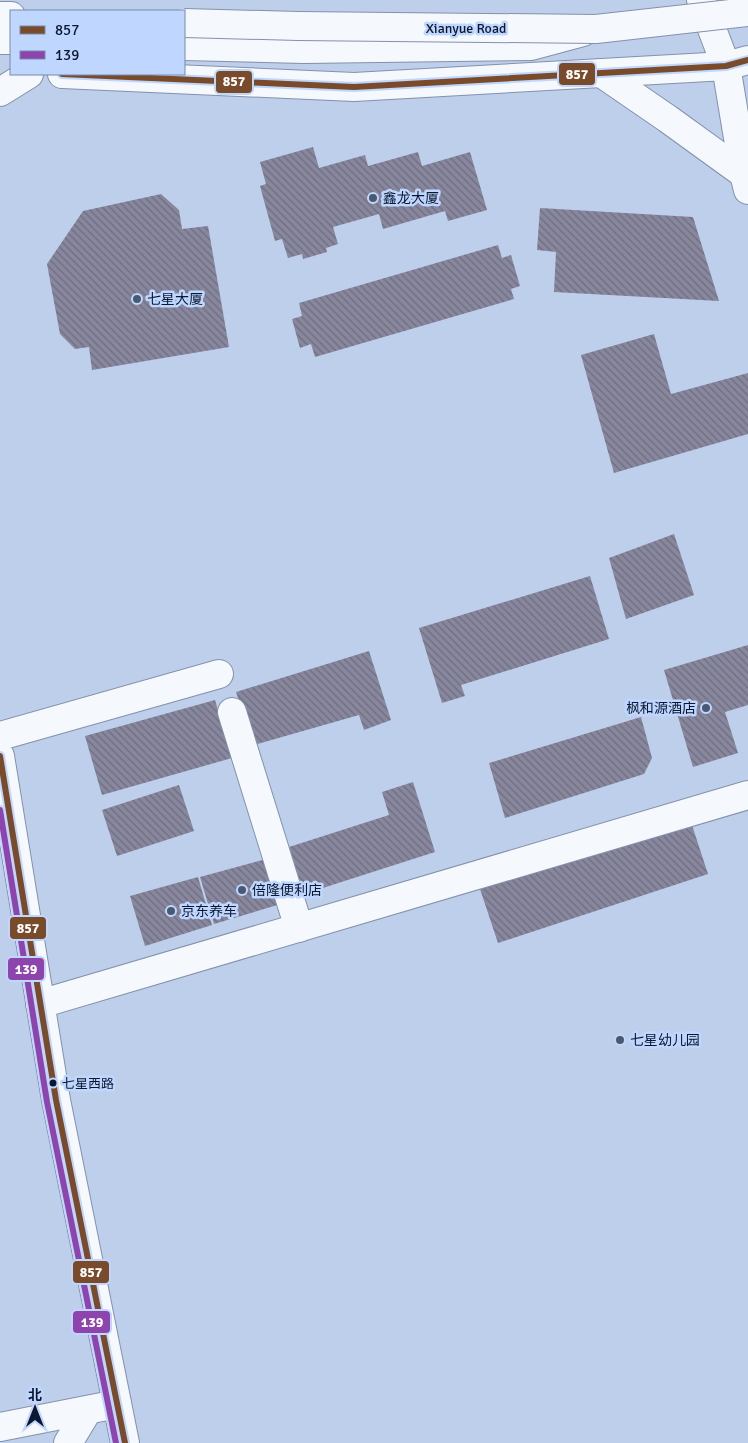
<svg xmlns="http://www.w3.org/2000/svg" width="748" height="1443" viewBox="0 0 748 1443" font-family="Signika,'Noto Sans SC',sans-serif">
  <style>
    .building { fill: url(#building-back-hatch) }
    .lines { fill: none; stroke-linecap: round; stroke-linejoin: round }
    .street-casing { stroke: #8491aa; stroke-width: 30 }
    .secondary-casing { stroke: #8491aa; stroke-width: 30 }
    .highway-casing { stroke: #8491aa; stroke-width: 30 }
    .street { stroke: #f5f8fc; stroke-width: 28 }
    .secondary { stroke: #f5f8fc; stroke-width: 28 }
    .highway { stroke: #f5f8fc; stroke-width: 28 }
    .highway-bridge-casing { stroke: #8491aa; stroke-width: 30; stroke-linecap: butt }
    .highway-bridge { stroke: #f5f8fc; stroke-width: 28 }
    .bus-1-casing { stroke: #bfd6ff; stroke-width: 10 }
    .bus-2-casing { stroke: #bfd6ff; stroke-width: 10 }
    .bus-1 { stroke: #7a4b2a; stroke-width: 6 }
    .bus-2 { stroke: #8e44ad; stroke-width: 6 }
    .poi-dot { fill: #4a5872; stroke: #bfd6ff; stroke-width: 2 }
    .bus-dot { fill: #0b1830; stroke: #bfd6ff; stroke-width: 2 }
    .labels { text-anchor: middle; stroke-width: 5; stroke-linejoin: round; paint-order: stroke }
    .bus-label { font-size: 13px; fill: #0b1830; stroke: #bfd6ff; text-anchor: start }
    .street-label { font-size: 14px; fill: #0b1830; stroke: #bfd6ff }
    .poi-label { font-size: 14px; fill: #0b1830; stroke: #bfd6ff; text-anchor: start }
    .line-badge { stroke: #bfd6ff; stroke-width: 2 }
    .badge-label { font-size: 14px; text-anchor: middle; font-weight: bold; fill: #fff }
  </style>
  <defs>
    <pattern id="building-back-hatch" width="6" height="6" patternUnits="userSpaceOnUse" patternTransform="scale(1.25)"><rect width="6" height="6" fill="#88879d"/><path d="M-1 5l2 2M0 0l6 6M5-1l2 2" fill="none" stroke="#6d6d80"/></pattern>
  </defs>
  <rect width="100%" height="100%" fill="#becfec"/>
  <g class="building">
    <polygon points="313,147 319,168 365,155 368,166 418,152 422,166 470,152 487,210 448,221 445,211 383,229 379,214 333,227 338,244 326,248 327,252 303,259 302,254 288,258 282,239 275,241 260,186 266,184 260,162"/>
    <polygon points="161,194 179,210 182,229 208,226 229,347 92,370 89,347 75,349 60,334 47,264 83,211"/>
    <polygon points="540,208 693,217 719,301 554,292 556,252 537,250"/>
    <polygon points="498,245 502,258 511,255 520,286 511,289 514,299 315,357 311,344 300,348 292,319 302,316 299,303"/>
    <polygon points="654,334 671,394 748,373 748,434 614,473 581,355"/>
    <polygon points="674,534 694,595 626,619 609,558"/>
    <polygon points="590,576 609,639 461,685 465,696 442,703 419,628"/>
    <polygon points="748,645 748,705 725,712 738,753 693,767 664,670"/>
    <polygon points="369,651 391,720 364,730 359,715 254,745 236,692"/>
    <polygon points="215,700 232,758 102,795 85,736"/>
    <polygon points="641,717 652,758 644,774 505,818 489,763"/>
    <polygon points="413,782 435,852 304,894 289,847 389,815 382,792"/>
    <polygon points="179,785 194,831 117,856 102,810"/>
    <polygon points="689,816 708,874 498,943 479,886"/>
    <polygon points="270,858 284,903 214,924 200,877"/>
    <polygon points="198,877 212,925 145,946 130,896"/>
  </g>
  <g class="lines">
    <g class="street-casing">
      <g id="street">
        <polyline points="701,0 726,66 744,174 748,190"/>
        <polyline points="601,73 668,119 744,174"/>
        <polyline points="232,712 299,928"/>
        <polyline points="0,736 219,674"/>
        <polyline points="40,1004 748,795"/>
        <polyline points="0,1427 117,1404"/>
        <polyline points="68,1443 88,1410"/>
      </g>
    </g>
    <g class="secondary-casing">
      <g id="secondary">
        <polyline points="62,74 354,87 726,66 748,60"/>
        <polyline points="0,92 29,74"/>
        <polyline points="0,756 56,1100 125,1443"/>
      </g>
    </g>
    <g class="highway-casing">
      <g id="highway">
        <polyline points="0,16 11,16"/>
        <polyline points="0,40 11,40"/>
        <polyline points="184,46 304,49 531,46 583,32"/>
      </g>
    </g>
    <use href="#street" class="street"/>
    <use href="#secondary" class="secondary"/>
    <use href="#highway" class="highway"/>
    <g class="highway-bridge-casing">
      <polyline id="highway-bridge" points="184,23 298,26 596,29 748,12"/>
    </g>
    <use href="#highway-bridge" class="highway-bridge"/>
    <g class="bus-1-casing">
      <g id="bus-1">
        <polyline points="62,74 354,87 726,66 748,60"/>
        <polyline points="0,756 56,1100 125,1443"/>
      </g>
    </g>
    <g class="bus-2-casing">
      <polyline id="bus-2" points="0,810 47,1102 116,1443"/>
    </g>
    <use href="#bus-1" class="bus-1"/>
    <use href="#bus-2" class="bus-2"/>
  </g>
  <g class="poi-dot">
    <circle cx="373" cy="198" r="5"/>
    <circle cx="137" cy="299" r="5"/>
    <circle cx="706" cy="708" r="5"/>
    <circle cx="242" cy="890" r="5"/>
    <circle cx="171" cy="911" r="5"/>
    <circle cx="620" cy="1040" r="5"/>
  </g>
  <circle class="bus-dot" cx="53" cy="1083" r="4.5"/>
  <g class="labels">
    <g class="bus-label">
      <text x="62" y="1088">七星西路</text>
    </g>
    <g class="street-label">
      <text x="466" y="33">Xianyue Road</text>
    </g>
    <g class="poi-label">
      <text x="383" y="203">鑫龙大厦</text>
      <text x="147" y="304">七星大厦</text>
      <text x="696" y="713" text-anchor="end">枫和源酒店</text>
      <text x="252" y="895">倍隆便利店</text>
      <text x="181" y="916">京东养车</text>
      <text x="630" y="1045">七星幼儿园</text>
    </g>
  </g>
  <g class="line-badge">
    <rect x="558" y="62" width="38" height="24" rx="5" fill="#7a4b2a"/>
    <rect x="215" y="70" width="38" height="24" rx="5" fill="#7a4b2a"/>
    <rect x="9" y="916" width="38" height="24" rx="5" fill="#7a4b2a"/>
    <rect x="7" y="957" width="38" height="24" rx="5" fill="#8e44ad"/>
    <rect x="72" y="1260" width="38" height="24" rx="5" fill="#7a4b2a"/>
    <rect x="72" y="1310" width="39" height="24" rx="5" fill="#8e44ad"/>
  </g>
  <g class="badge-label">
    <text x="577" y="79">857</text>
    <text x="234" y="86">857</text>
    <text x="28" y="933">857</text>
    <text x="26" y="974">139</text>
    <text x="91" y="1277">857</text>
    <text x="92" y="1327">139</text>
  </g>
  <rect x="10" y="10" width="175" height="65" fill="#bfd6ff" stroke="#778aac"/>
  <rect x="20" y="26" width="25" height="8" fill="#7a4b2a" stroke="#778aac"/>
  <text x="55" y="35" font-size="15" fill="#0b1830">857</text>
  <rect x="20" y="51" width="25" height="8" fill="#8e44ad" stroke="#778aac"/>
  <text x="55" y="60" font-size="15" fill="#0b1830">139</text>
  <g transform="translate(35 1408)" stroke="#bfd6ff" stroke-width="4" paint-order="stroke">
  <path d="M0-4L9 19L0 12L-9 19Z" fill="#0b1830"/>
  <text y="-8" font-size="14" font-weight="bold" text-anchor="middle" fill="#0b1830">北</text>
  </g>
</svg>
